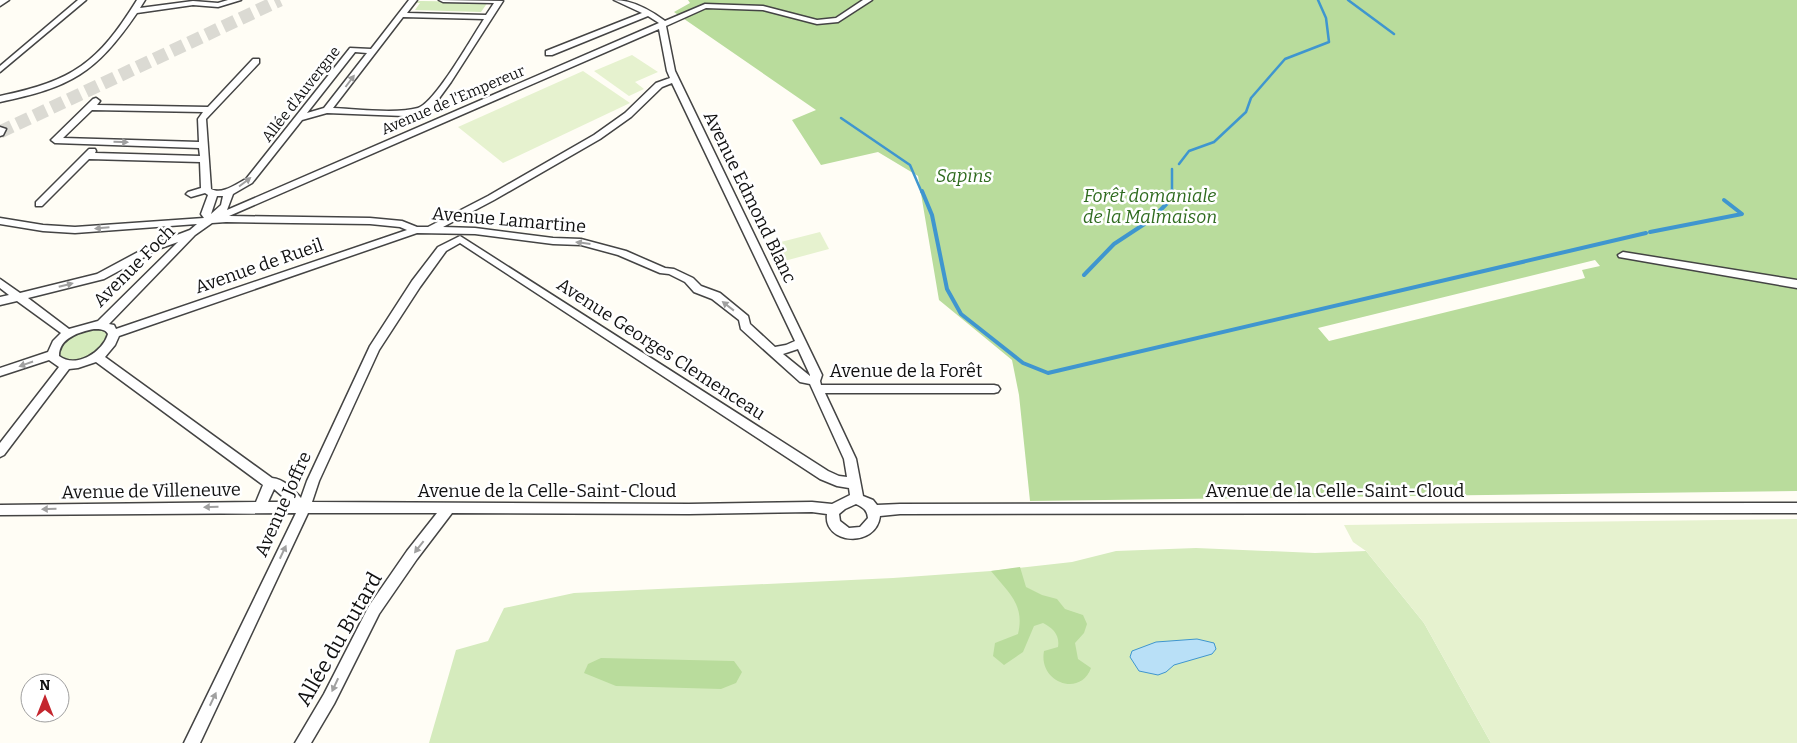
<svg xmlns="http://www.w3.org/2000/svg" width="1797" height="743" viewBox="0 0 1797 743" font-family="Bitter,serif">
  <style>
    .green { fill: #d5ebbd }
    .forest { fill: #b9dc9c; fill-rule: evenodd }
    .pitch { fill: #e6f2cf }
    .water { fill: #b9e0f7; stroke: #3f96cf }
    .lines { fill: none; stroke-linecap: round; stroke-linejoin: round }
    .stream-far1 { stroke: #3f96cf; stroke-width: 2.5 }
    .stream { stroke: #3f96cf; stroke-width: 4 }
    .highway-tunnel { stroke: #dbdad3; stroke-width: 13; stroke-dasharray: 13 6; stroke-linecap: butt }
    .minor-casing { stroke: #444; stroke-width: 3 }
    .minor { fill: #fff; fill-rule: evenodd }
    .oneway { fill: #a0a0a0 }
    .labels { text-anchor: middle; stroke-width: 5; stroke-linejoin: round; paint-order: stroke }
    .far-street-label { font-size: 15px; fill: #111; stroke: #fff }
    .park-label { font-size: 18px; font-style: italic; fill: #2f6b1f; stroke: #fff }
    .street-label { font-size: 18px; fill: #111; stroke: #fff }
    .near-street-label { font-size: 21px; fill: #111; stroke: #fff }
  </style>
  <rect width="100%" height="100%" fill="#fffdf5"/>
  <g class="green">
    <polygon points="418,1 422,1 488,2 481,12 415,10 420,3 415,3"/>
    <path d="M96,329L103,331L107,334V339C97,352 75,369 60,355V349C67,336 81,331 96,329Z"/>
    <polygon points="1196,548 1315,553 1366,551 1424,623 1491,743 429,743 456,650 488,641 504,608 574,593 893,578 991,571 1072,562 1116,551"/>
  </g>
  <g class="forest">
    <path d="M688,0H1797V491L1030,501L1019,395L1012,360L939,300L918,176L878,152L821,165L792,120L816,110L674,12L690,3ZM1595,260L1600,266L1582,270L1585,278L1329,341L1318,328Z"/>
    <path d="M1020,567L1026,587L1042,595L1057,599L1065,609L1083,615L1087,624L1084,633L1075,643L1078,659L1091,668C1080,698 1038,682 1044,651L1058,647C1060,635 1053,628 1043,623L1034,626L1023,652L1004,665L993,656L995,643L1018,634C1025,605 1009,593 991,571Z"/>
    <polygon points="601,658 734,661 742,672 736,683 721,689 616,686 584,673 588,664"/>
  </g>
  <g class="pitch">
    <polygon points="632,55 658,72 635,82 644,89 629,96 594,71"/>
    <polygon points="583,71 630,103 503,163 458,127"/>
    <polygon points="820,232 829,249 777,263 769,245"/>
    <polygon points="1797,519 1797,743 1491,743 1424,623 1366,551 1353,542 1344,525"/>
  </g>
  <polygon class="water" points="1197,639 1214,643 1216,649 1212,654 1174,665 1166,672 1158,675 1139,671 1130,657 1132,651 1156,642"/>
  <g class="lines">
    <g class="stream-far1">
      <polyline points="1348,0 1394,34"/>
      <polyline points="841,118 910,165 922,193"/>
      <polyline points="1179,164 1189,151 1214,142 1246,112 1251,98 1285,59 1329,42 1326,18 1318,0"/>
      <polyline points="1172,169 1172,193"/>
    </g>
    <g class="stream">
      <polyline points="922,191 932,215 947,289 961,314 1023,363 1048,373 1646,233"/>
      <polyline points="1650,232 1742,214 1724,200"/>
      <polyline points="1084,275 1114,244 1152,219 1172,198 1172,191"/>
    </g>
    <polyline class="highway-tunnel" points="0,132 280,0"/>
    <g class="minor-casing">
      <g id="minor">
        <polygon points="0,0 9,0 0,6"/>
        <polygon points="78,0 86,0 0,72 0,66"/>
        <path d="M137,0H145L140,8L193,1L218,3L228,0H241L218,7L193,5L137,13C95,74 71,87 0,102V96C73,81 98,63 137,0Z"/>
        <path d="M409,0H417L407,13L486,15L494,3L443,2L439,0L503,1L451,82L432,108L424,112L404,116L327,113L302,120L252,183L233,194L227,210L659,23L648,16L552,55H546V51L642,13L614,0C633,0 650,10 665,21L705,4L763,6L817,20L836,18L863,0H872L838,22L817,24L763,10L706,8L666,26L675,71L822,375L820,381L821,385H994L998,386L1000,389L998,392L994,393H825L856,459L863,496L873,500L877,505L900,504L1797,503V513L900,514L880,516C876,549 823,544 827,514L812,512L689,514L452,513L417,559L379,614L334,704L311,743H295L324,694L369,606L407,551L437,513H308L200,743H184L296,513L0,515V505L256,502L263,485L96,362L78,368L69,369L4,455L0,457V443L59,367L49,360L0,376V368L48,352L53,341L61,333L17,301L0,305V297L9,295L0,288V279L20,293L97,274L153,244L190,230L197,224L75,233L43,231L0,224V218L43,225L75,227L204,218L201,214L208,195L205,193L191,197L186,194L188,192L201,188L200,162L89,159L42,206H36V202L89,149H95L96,151L95,153L200,156L199,148L55,143L51,140L93,99L96,98L100,101L97,105L208,107L253,59H259V63L206,119L211,189C222,195 236,184 246,179L350,48L371,49ZM403,17L484,19C472,37 435,103 418,108C396,114 357,109 333,108ZM659,29L667,71L670,78L656,83L625,113L594,135L488,196L428,227H417L402,221L370,218L229,216ZM355,52L367,53L324,108L307,113ZM672,83L795,341L786,345L775,347L750,324L748,316L720,293L701,286L693,278L674,269L665,268L626,251L581,239L553,238L475,228L443,227L494,200L600,139L631,117L662,87ZM92,110L203,112L198,119L199,142L63,138ZM217,196H223L221,205L211,214ZM226,222L370,224L400,227L407,230L116,329L114,325L109,324L195,235L212,223ZM417,233L475,234L553,244L581,245L618,255L660,273L669,274L685,282L694,292L712,299L739,320L741,329L800,382L810,384L844,459L847,477L839,476L828,471L460,236L438,247L412,281L370,346L307,481L301,498C293,489 284,479 272,478L105,357L115,345L119,336ZM178,242L98,321L69,329L28,298L104,279L161,248ZM460,243L820,479L837,486L849,488L850,495L832,504L812,502L689,504L312,502L319,481L379,350L420,287L446,251ZM94,329C100,329 105,329 108,334C103,352 76,369 59,356C59,338 79,332 94,329ZM798,349L810,375V376L783,354ZM274,489L289,502H268ZM856,504C864,508 867,510 868,518L860,527L849,528L840,521L839,514L845,509Z"/>
        <polygon points="0,127 6,129 3,135 0,136"/>
        <polygon points="1623,252 1797,280 1797,288 1619,257 1618,255"/>
      </g>
    </g>
    <use href="#minor" class="minor"/>
  </g>
  <defs><path id="oneway-solid" d="M-6-.8H1V-3.2L6.5 0L1 3.2V.8H-6Z" transform="scale(1.25)"/></defs>
  <g class="oneway">
    <use href="#oneway-solid" transform="translate(350 81) rotate(-53)"/>
    <use href="#oneway-solid" transform="translate(121 142) rotate(2)"/>
    <use href="#oneway-solid" transform="translate(245 182) rotate(-37)"/>
    <use href="#oneway-solid" transform="translate(102 228) rotate(175)"/>
    <use href="#oneway-solid" transform="translate(583 243) rotate(-173)"/>
    <use href="#oneway-solid" transform="translate(66 285) rotate(-14)"/>
    <use href="#oneway-solid" transform="translate(728 306) rotate(-142)"/>
    <use href="#oneway-solid" transform="translate(26 364) rotate(161)"/>
    <use href="#oneway-solid" transform="translate(211 507) rotate(179)"/>
    <use href="#oneway-solid" transform="translate(49 509) rotate(179)"/>
    <use href="#oneway-solid" transform="translate(419 547) rotate(128)"/>
    <use href="#oneway-solid" transform="translate(283 552) rotate(-65)"/>
    <use href="#oneway-solid" transform="translate(335 685) rotate(115)"/>
    <use href="#oneway-solid" transform="translate(213 699) rotate(-65)"/>
  </g>
  <g class="labels">
    <g class="far-street-label">
      <text transform="translate(301 94) rotate(-52)" y="5">Allée d'Auvergne</text>
      <text transform="translate(453 100) rotate(-23)" y="5">Avenue de l'Empereur</text>
    </g>
    <g class="park-label">
      <text x="964" y="182">Sapins</text>
      <text x="1150" y="202">Forêt domaniale<tspan x="1150" dy="21">de la Malmaison</tspan></text>
    </g>
    <g class="street-label">
      <text transform="translate(750 197) rotate(64)" y="6">Avenue Edmond Blanc</text>
      <text transform="translate(509 220) rotate(5)" y="6">Avenue Lamartine</text>
      <text transform="translate(134 266) rotate(-45)" y="6">Avenue Foch</text>
      <text transform="translate(259 266) rotate(-19)" y="6">Avenue de Rueil</text>
      <text transform="translate(661 349) rotate(33)" y="6">Avenue Georges Clemenceau</text>
      <text x="906" y="377">Avenue de la Forêt</text>
      <text transform="translate(151 491) rotate(-1)" y="6">Avenue de Villeneuve</text>
      <text x="547" y="497">Avenue de la Celle-Saint-Cloud</text>
      <text x="1335" y="497">Avenue de la Celle-Saint-Cloud</text>
      <text transform="translate(283 504) rotate(-66)" y="6">Avenue Joffre</text>
    </g>
    <g class="near-street-label">
      <text transform="translate(339 639) rotate(-60)" y="7">Allée du Butard</text>
    </g>
  </g>
  <g transform="translate(45 698)"><circle r="24" fill="#ffffff" stroke="#a0a0a0"/>
  <path d="M0-4L9 19L0 12L-9 19Z" fill="#c4262e"/>
  <text y="-8" font-size="14" font-weight="bold" text-anchor="middle" fill="#111111">N</text>
  </g>
</svg>
